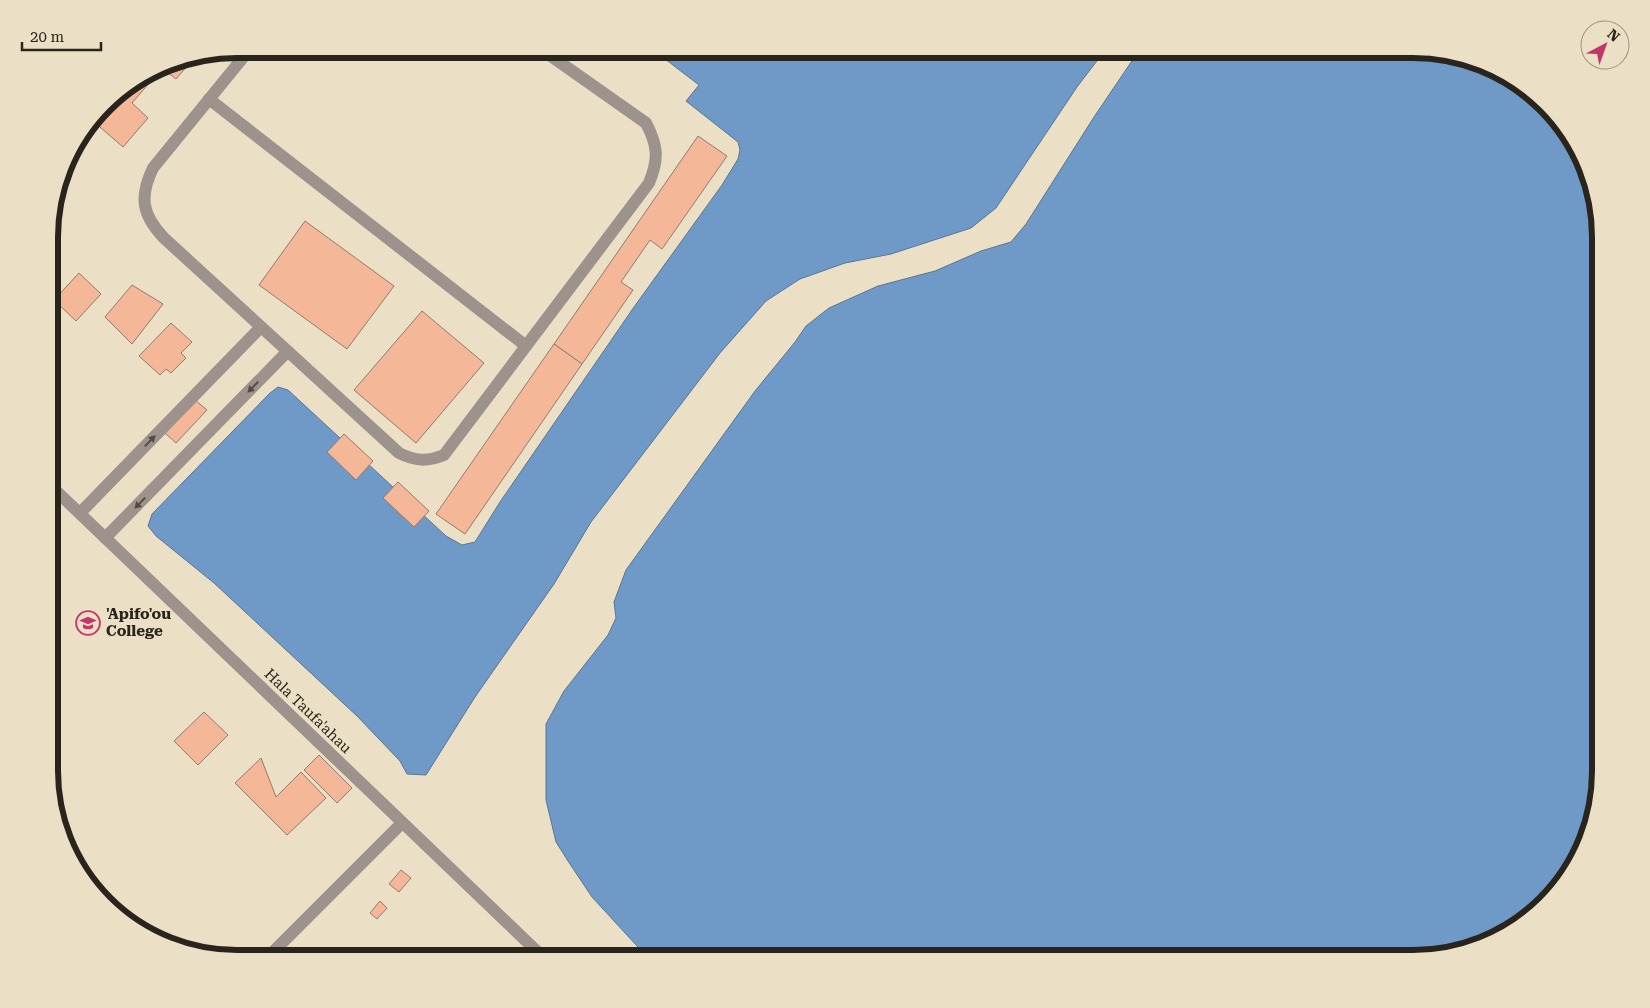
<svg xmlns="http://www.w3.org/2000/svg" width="1650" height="1008" viewBox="0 0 1650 1008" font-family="'Roboto Serif',serif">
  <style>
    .water { fill: #6f99c7; stroke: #5a7694 }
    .building { fill: #f4b899; stroke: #937a6d }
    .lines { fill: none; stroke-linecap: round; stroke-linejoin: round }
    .service { stroke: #9d928c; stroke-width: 12 }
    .tertiary { stroke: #9d928c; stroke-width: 12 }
    .oneway { fill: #524b43 }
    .labels { text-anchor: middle; stroke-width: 4; stroke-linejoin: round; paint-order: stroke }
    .poi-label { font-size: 15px; font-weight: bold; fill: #2a251c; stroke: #ebdfc5; text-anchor: start }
    .street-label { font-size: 15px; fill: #2a251c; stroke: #ebdfc5 }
    .rim { fill: none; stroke: #2a251c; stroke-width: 6 }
  </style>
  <rect width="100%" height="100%" fill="#ebdfc5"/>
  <g class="water">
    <polygon points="652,49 1106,49 1077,87 996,208 971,228 891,254 845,263 800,279 766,301 720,353 591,522 554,584 475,697 426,775 407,774 400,761 357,716 214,583 156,536 148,526 152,514 270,393 278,387 288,390 446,536 462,545 475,542 500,502 634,307 722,185 738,159 740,150 738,142 686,101 699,85"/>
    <polygon points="1140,49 1414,49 1463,55 1508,74 1570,132 1591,176 1601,224 1601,784 1576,866 1546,905 1508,934 1426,959 649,959 592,897 568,861 556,842 546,800 546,724 564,691 608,635 616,618 614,602 626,570 755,391 795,342 806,326 829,308 878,286 935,271 981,251 1011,242 1026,224 1094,117"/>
  </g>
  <g class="building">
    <polygon points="195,57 176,79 162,68 132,103 148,118 123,147 93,121 112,95 165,63"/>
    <polygon points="698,136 727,156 662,249 650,240 621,282 633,290 582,364 554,344"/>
    <polygon points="305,221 394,286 347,349 259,285"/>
    <polygon points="79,273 101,294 76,321 54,300"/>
    <polygon points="132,285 163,304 132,344 105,317"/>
    <polygon points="422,311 484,363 416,443 354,390"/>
    <polygon points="171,323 192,342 181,353 186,358 171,373 166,369 160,375 139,356"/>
    <polygon points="554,344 582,364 465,534 436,514"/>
    <polygon points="195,400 207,410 176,443 165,433"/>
    <polygon points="344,434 373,461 356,480 327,452"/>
    <polygon points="398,482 429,511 414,527 383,498"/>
    <polygon points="204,712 228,735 198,765 174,741"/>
    <polygon points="319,755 352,788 337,803 304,770"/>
    <polygon points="261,758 276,797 301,772 326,798 287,835 235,783"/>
    <polygon points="401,870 411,878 399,892 389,884"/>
    <polygon points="89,878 101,890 98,893 86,881"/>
    <polygon points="380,901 387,908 377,919 370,913"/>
  </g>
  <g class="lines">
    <g class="service">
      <path d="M250,49L153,168C139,197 142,215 164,238L399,453C415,461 427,462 444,455L649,183C659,159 658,146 646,123L541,49"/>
      <polyline points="209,99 526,346"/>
      <polyline points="80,513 261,327"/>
      <polyline points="105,538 287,352"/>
      <polyline points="266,959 402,823"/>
    </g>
    <polyline class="tertiary" points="50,485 545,959"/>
  </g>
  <defs><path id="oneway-solid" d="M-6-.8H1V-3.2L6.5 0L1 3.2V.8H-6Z" transform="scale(1.25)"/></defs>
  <g class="oneway">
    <use href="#oneway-solid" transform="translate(253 387) rotate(134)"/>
    <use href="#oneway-solid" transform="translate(150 441) rotate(-46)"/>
    <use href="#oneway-solid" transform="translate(140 503) rotate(134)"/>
  </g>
  <defs>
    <g id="school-ring" transform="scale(1.25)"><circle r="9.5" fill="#ebdfc5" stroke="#c33669" stroke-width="1.5"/><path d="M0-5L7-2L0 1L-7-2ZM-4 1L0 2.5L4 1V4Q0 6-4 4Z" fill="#c33669"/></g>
  </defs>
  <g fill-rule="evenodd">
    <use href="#school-ring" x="88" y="623"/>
  </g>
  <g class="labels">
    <g class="poi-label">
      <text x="106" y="619">'Apifo'ou<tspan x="106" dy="17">College</tspan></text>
    </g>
    <g class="street-label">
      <text transform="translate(308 711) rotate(44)" y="5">Hala Taufa'ahau</text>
    </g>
  </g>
  <path d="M0 0H1650V1008H0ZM237 58H1413A179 179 0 0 1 1592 237V771A179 179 0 0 1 1413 950H237A179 179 0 0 1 58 771V237A179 179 0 0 1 237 58Z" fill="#ebdfc5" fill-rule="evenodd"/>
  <path class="rim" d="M237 58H1413A179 179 0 0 1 1592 237V771A179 179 0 0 1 1413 950H237A179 179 0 0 1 58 771V237A179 179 0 0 1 237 58Z"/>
  <g transform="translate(1605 45) rotate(41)"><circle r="24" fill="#ebdfc5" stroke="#9e9581"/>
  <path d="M0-4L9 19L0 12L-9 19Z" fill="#c33669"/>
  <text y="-8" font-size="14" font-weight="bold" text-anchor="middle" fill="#2a251c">N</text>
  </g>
  <path d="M22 42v8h79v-8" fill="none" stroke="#2a251c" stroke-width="2.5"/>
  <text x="30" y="42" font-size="15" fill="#2a251c" stroke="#ebdfc5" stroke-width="4" paint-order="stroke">20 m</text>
</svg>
